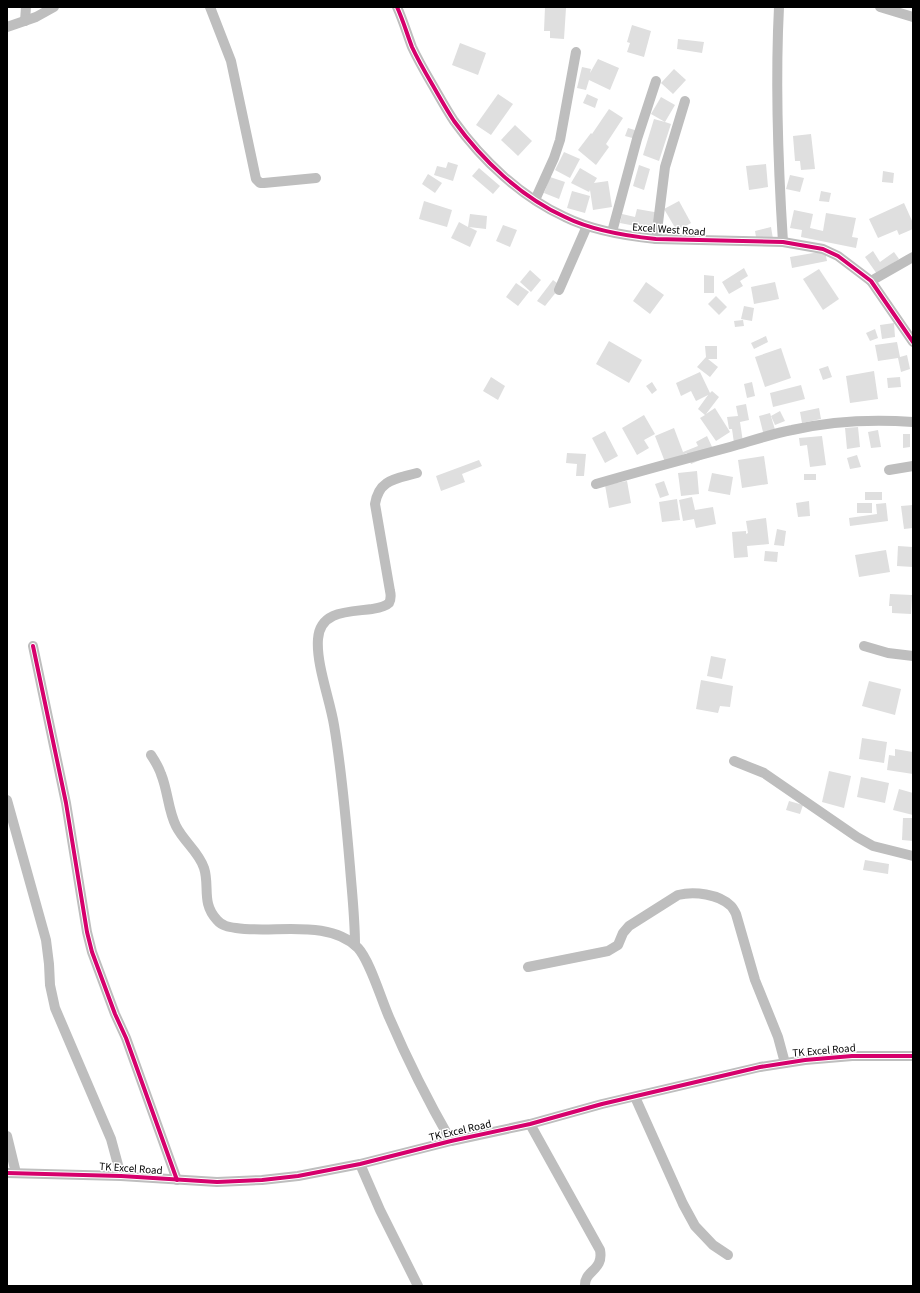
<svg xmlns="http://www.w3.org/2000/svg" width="920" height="1293" viewBox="0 0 920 1293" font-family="'Source Sans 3',sans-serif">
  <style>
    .building { fill: #dfdfdf }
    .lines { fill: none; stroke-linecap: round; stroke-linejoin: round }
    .minor { stroke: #bebebe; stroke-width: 10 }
    .cycleway-casing { stroke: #fff; stroke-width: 6 }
    .cycleway { stroke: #d6006c; stroke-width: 4 }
    .labels { text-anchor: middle; stroke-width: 3; stroke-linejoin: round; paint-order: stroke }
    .street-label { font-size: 11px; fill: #000; stroke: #fff }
  </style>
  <rect width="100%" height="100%" fill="#fff"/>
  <g class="building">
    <polygon points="545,7 566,8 564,39 550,38 550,31 544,31"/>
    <polygon points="632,25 651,31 644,57 627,52 630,43 627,42"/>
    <polygon points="678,39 704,42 702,53 677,49"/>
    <polygon points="460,43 486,53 478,75 452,65"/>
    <polygon points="598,59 619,68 610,90 589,80 586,90 577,88 582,67 591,69 590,73"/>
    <polygon points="674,69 686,80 673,94 661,83"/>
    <polygon points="498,94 513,104 491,135 476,125"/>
    <polygon points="587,94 598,99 595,108 583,103"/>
    <polygon points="661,97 675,105 665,122 671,124 659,161 643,155 654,119 665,122 651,114"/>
    <polygon points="609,109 623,118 606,144 609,147 596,165 578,150 591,133 592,134"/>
    <polygon points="515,125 532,141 518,156 501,140"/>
    <polygon points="628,128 638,131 636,139 625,136"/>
    <polygon points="811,134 815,169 801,170 800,161 795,161 793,136"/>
    <polygon points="564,152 580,159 570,178 555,170"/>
    <polygon points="448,162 458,165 453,181 434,175 437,166 446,168"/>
    <polygon points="766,164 768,187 749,190 746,166"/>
    <polygon points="639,165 650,169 644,190 633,186"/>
    <polygon points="479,168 500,186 493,194 472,176"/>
    <polygon points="580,168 597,178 594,183 608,181 612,207 593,210 590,190 589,192 571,183"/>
    <polygon points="883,171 894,173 893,183 882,182"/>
    <polygon points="428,174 442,183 435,193 422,184"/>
    <polygon points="790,175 804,178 800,192 786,189"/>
    <polygon points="550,177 565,182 559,199 544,193"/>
    <polygon points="572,191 590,196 585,213 567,208"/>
    <polygon points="821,191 831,193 829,202 819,201"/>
    <polygon points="424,201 452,210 447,227 419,219"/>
    <polygon points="679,201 691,223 677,231 664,209"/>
    <polygon points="904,203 913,223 913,229 899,235 897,230 878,238 869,219"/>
    <polygon points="637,209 660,213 656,230 620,223 622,214 635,217"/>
    <polygon points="794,210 813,214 810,228 823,231 826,213 856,218 852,237 858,238 856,248 801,237 802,230 790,228"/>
    <polygon points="470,214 487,216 486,229 469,227 477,231 470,247 451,238 459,222 468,227"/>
    <polygon points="503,225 517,230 510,247 496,241"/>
    <polygon points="771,227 773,239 757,243 755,231"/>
    <polygon points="825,251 827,261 792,268 790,257"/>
    <polygon points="873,251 880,262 894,252 899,259 877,274 865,257"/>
    <polygon points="744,268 748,276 740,281 743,286 729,294 722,282"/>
    <polygon points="819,269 839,299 823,310 803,279"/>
    <polygon points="530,270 541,280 531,292 520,282"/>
    <polygon points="704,275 714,276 714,293 704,293"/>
    <polygon points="553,280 561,286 545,306 537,301"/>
    <polygon points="646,282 664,295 650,314 633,301"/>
    <polygon points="775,282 779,299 754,304 751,287"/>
    <polygon points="516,283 529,292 518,306 506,297"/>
    <polygon points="716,296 727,307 719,315 708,304"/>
    <polygon points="744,306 754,308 752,321 741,319"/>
    <polygon points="743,320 744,326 735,327 734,321"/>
    <polygon points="894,323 895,337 882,339 880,325"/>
    <polygon points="875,329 878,338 870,341 866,333"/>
    <polygon points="766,336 768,342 754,349 751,343"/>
    <polygon points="609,341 642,360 629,383 596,364"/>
    <polygon points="897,342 900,357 907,355 910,369 901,372 898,358 878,361 875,345"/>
    <polygon points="705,346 717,346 717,359 708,359 718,367 710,377 697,367 706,357"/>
    <polygon points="781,348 791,378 765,387 755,357"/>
    <polygon points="828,366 832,377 823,380 819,369"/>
    <polygon points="874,371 878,399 850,403 846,376"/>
    <polygon points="700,372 710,393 712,391 719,397 706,414 715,408 730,432 716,441 700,418 705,415 698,409 708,395 696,401 691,391 681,396 676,383"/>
    <polygon points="491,377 505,386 498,400 483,391"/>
    <polygon points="900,377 901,387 888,388 887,378"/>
    <polygon points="652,382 657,390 652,394 646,386"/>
    <polygon points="752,382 755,396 747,398 744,384"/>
    <polygon points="801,385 805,399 773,407 770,393"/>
    <polygon points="746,404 749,420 740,422 743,442 734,443 732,429 729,429 727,417 738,416 736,406"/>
    <polygon points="819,408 821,419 802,423 800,412"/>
    <polygon points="780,411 785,421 775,425 771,416"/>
    <polygon points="770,413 776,433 764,436 759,416"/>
    <polygon points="644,415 655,434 644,440 649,448 637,455 622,428"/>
    <polygon points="858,427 860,447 847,449 845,428"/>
    <polygon points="674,428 683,452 698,446 696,442 707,436 713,449 705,458 691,464 687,453 665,462 655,436"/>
    <polygon points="878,430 881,447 871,448 868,432"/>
    <polygon points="605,431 618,456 605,463 592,438"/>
    <polygon points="903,434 910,434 910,447 903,448"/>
    <polygon points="822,436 826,465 810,467 807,445 800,446 799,438"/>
    <polygon points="567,453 586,454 584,476 576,476 577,464 566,463"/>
    <polygon points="857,455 861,467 850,469 847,458"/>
    <polygon points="764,456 768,484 742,488 738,460"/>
    <polygon points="479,460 482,466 462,474 465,482 441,491 436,476"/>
    <polygon points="697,471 699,494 681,496 678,473"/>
    <polygon points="712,473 733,477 730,495 708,491"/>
    <rect x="804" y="474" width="12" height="6"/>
    <polygon points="627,481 631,503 609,508 605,485"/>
    <polygon points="664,481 669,495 660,498 655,484"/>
    <rect x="865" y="492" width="17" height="8"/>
    <polygon points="692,497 695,510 713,507 716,524 696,528 694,519 683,521 679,500"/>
    <polygon points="677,499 680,520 662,522 659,502"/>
    <polygon points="809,501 810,516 798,517 796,503"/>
    <rect x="857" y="503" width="15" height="10"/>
    <polygon points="886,503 888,521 850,526 849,518 877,514 876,504"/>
    <polygon points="913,505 913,528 904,529 901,506"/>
    <polygon points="766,518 769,544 747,546 748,557 734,558 732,532 746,531 746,534 748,533 746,521"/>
    <polygon points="777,529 786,531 784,546 774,545"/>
    <polygon points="898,546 913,547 913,567 897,566"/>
    <polygon points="886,550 890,572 859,577 855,555"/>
    <polygon points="765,551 778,552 777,562 764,561"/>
    <polygon points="890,594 912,595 911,614 892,613 892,606 889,606"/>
    <polygon points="711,656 726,659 722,679 707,676"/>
    <polygon points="701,680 733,686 730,707 720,706 718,713 696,709"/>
    <polygon points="869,681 901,689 895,715 862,706"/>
    <polygon points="862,738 887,742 884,763 859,759"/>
    <polygon points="895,749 913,752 913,774 887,770 889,755 895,756"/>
    <polygon points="829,771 851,776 844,808 822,802"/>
    <polygon points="861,777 889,783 885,803 857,797"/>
    <polygon points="899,789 913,793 913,815 893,810"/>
    <polygon points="789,801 803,805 800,814 786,810"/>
    <polygon points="903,818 913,818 913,841 902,840"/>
    <polygon points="865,860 889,864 888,874 863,870"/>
  </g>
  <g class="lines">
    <g class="minor">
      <polyline points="210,7 231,61 256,179 260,183 264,183 316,178"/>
      <path d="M397,7C403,20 407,34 412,47C418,60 425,72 432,84C439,96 446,109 454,121C482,160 521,197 565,217C593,231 626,236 656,239L783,242L823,249L838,256L871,281L913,342"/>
      <path d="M779,7C775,85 778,164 783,242"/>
      <polyline points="880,7 913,17"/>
      <polyline points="25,21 26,7"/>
      <polyline points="7,27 36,17 54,7"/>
      <polyline points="535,200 554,158 560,140 576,52"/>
      <polyline points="612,232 637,139 656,81"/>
      <polyline points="656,239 665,167 685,101"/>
      <polyline points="871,281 913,257"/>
      <polyline points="559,290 587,226"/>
      <polyline points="889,470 913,466"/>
      <path d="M596,484C641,471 685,459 730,447C751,441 771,434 792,430C832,421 872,419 913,422"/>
      <polyline points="33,646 66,803 87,932 92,952 115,1014 126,1038 177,1180"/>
      <polyline points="864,646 888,653 913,656"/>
      <path d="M151,755C155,761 159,768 161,774C168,791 168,810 176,826C184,842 199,852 204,868C210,886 201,903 217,920C222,926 229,927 236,928C273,934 329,918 358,948C370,961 381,999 389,1017C407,1059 428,1101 451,1141"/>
      <polyline points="734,761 764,773 857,837 873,846 913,856"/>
      <polyline points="7,800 46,940 49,964 50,985 55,1008 111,1139 121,1176"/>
      <path d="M355,945C355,919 352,893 350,867C346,820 342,772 334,725C330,700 316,664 318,639C320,610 350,612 372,609C378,608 385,607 389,603C391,599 391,595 390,591L375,504C379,479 396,479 417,473"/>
      <path d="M528,967L608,951L618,945L623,933L629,926L678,895C694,891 719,894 731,906C733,908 735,912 736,914L755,980L778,1037L785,1063"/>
      <polyline points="635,1097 683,1204 695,1226 713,1245 728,1255"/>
      <path d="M530,1124L600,1250C604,1271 584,1270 585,1286"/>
      <polyline points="7,1136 16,1173"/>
      <polyline points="360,1164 380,1210 418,1286"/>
      <polyline points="7,1173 121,1176 217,1182 262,1180 298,1176 360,1164 451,1141 530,1124 602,1104 760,1067 805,1060 852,1056 913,1056"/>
    </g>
    <g class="cycleway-casing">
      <g id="cycleway">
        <path d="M397,7C403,20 407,34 412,47C418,60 425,72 432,84C439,96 446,109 454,121C482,160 521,197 565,217C593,231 626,236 656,239L783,242L823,249L838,256L871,281L913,342"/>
        <polyline points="33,646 66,803 87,932 92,952 115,1014 126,1038 177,1180"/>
        <polyline points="7,1173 121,1176 217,1182 262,1180 298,1176 360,1164 451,1141 530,1124 602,1104 760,1067 805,1060 852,1056 913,1056"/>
      </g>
    </g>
    <use href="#cycleway" class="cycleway"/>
  </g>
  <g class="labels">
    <g class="street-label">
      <text transform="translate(669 229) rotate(4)" y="4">Excel West Road</text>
      <text transform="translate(824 1050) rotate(-5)" y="4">TK Excel Road</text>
      <text transform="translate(460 1130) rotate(-13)" y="4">TK Excel Road</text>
      <text transform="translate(131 1168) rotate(4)" y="4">TK Excel Road</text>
    </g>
  </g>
  <rect width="920" height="1293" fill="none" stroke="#000000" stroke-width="16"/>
</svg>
